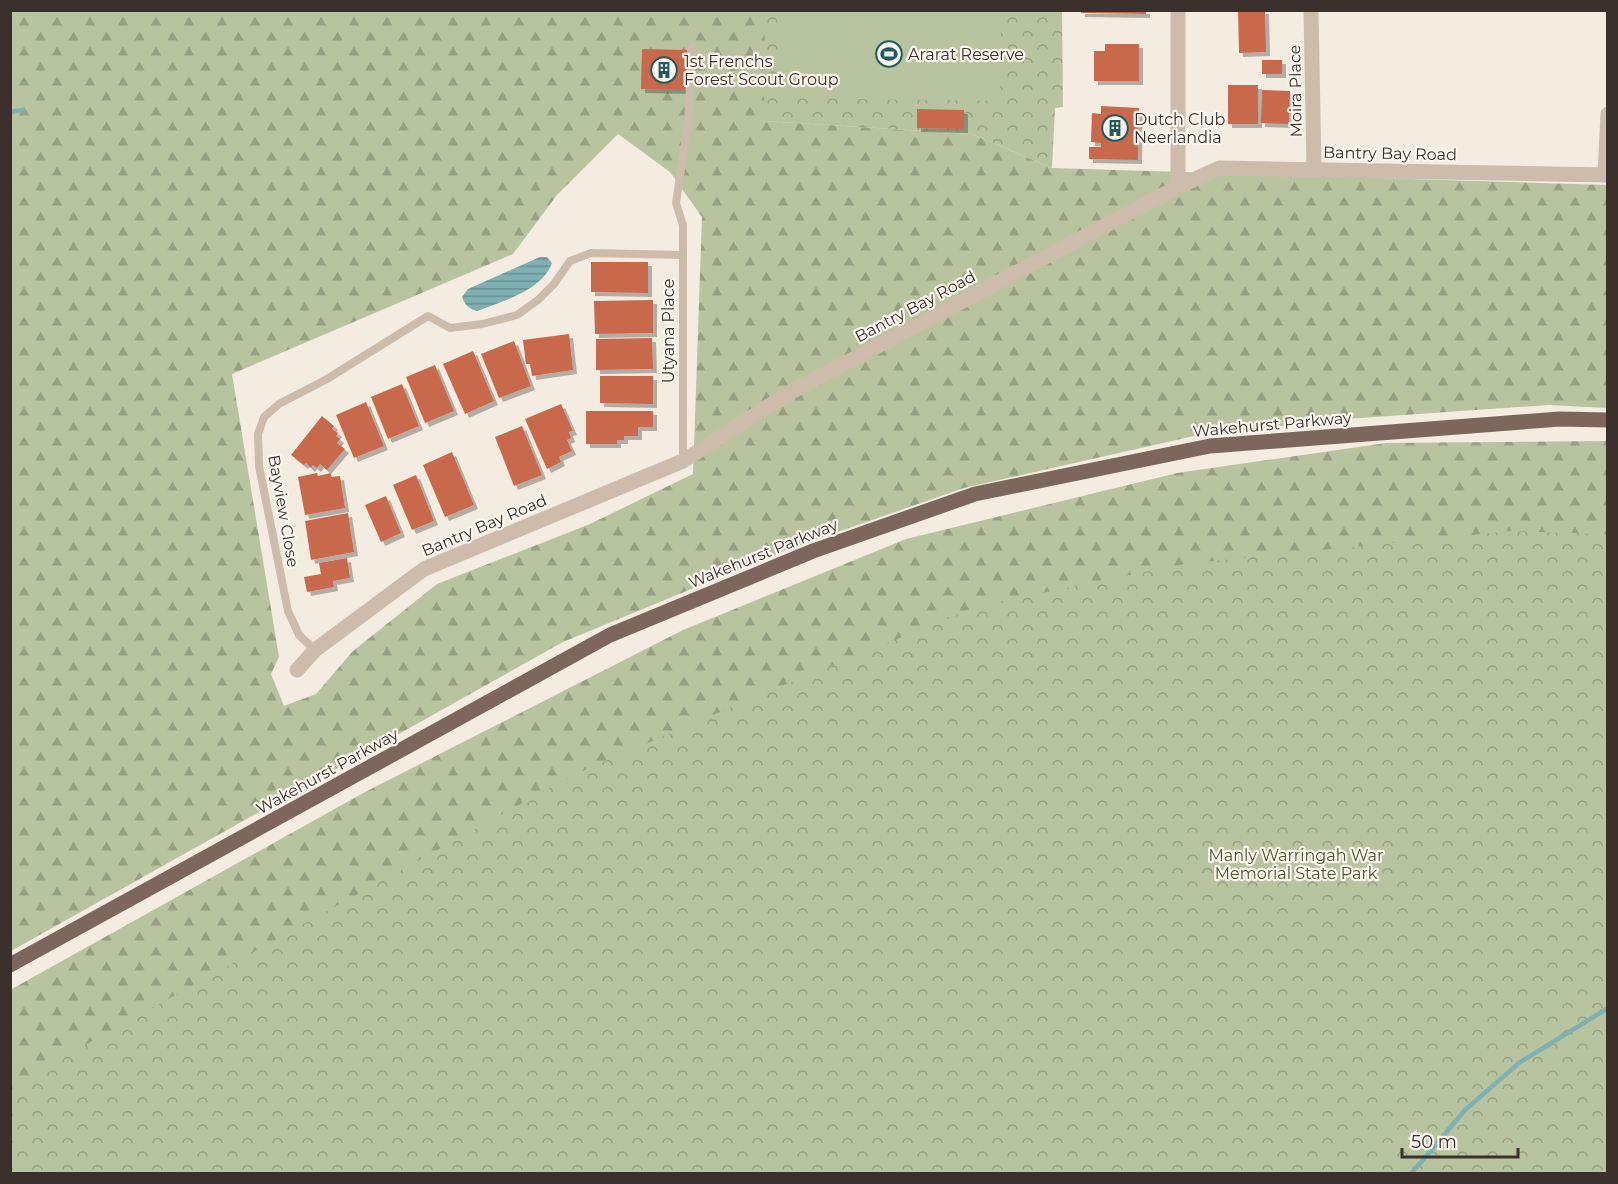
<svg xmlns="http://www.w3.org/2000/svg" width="1618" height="1184" viewBox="0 0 1618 1184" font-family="Montserrat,sans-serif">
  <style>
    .forest { fill: url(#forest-firs); fill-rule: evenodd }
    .park { fill: url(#park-crowns) }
    .pitch { fill: #b8c4a0 }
    .water { fill: url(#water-rules) }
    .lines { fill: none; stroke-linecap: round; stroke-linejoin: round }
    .stream { stroke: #7fb0b2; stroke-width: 4.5 }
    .building { fill: #c8694b; filter: url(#shadow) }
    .service { stroke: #cdbbac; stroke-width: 8 }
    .minor { stroke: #cdbbac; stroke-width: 15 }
    .primary { stroke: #7d675c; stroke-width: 15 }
    .labels { text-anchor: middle; stroke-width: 4.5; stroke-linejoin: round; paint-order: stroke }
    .poi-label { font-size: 16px; fill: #3b302b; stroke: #fbf5ee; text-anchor: start }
    .street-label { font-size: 16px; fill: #3b302b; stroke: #fbf5ee }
    .park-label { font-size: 16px; fill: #4a5a2e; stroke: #fbf5ee }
  </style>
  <defs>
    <pattern id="forest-firs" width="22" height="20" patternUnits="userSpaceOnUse" patternTransform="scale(1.5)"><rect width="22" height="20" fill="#b8c4a0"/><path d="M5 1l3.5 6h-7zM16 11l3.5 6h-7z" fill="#97a083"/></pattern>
    <pattern id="park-crowns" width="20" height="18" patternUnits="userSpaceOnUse" patternTransform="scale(1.5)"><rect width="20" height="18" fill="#b8c4a0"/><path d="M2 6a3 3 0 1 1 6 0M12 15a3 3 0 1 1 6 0" fill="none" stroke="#97a083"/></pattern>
    <pattern id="water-rules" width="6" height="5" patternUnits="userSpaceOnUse" patternTransform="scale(1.5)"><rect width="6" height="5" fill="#7fb0b2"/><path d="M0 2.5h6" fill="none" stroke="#699091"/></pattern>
    <filter id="shadow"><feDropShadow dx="4" dy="4" stdDeviation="0" flood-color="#0004"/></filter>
  </defs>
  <rect width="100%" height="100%" fill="#f4ebe1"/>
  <g class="forest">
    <path d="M11,11H765V121L972,134L1052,168L1607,185V408L1549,405L1346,419L1194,436L964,488L786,550L563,642L11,951ZM618,134L670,172L702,217L693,474L590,524L437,584L353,651L316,694L284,706L271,674L279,657L232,374L513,254L557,195Z"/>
    <polygon points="1607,441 1607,1173 11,1173 10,990 365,792 683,630 906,539 1177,473 1386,443"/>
  </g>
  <g class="park">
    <polygon points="765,11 1062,11 1063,107 1055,108 1052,168 972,134 764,121"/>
    <polygon points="1511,531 1607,534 1607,1173 11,1173 11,1086 573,775 762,694 978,606 1184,564"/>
  </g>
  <polygon class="pitch" points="778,11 1001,11 1000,101 777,98"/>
  <path class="water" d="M540,257H547L552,263C542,291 502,301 477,311C469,309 465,305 462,297L468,289Z"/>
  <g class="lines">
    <g class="stream">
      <polyline points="10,112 23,110"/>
      <polyline points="1411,1174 1465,1110 1519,1063 1608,1008"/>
    </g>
  </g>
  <g class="building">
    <polygon points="1081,10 1146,10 1146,14 1081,13"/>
    <polygon points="1238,10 1265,10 1266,52 1239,53"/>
    <polygon points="1105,44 1139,44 1139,81 1094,81 1094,51 1105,51"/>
    <polygon points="642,49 687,50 685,90 641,89"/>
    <rect x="1262" y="60" width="20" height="14"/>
    <rect x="1228" y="85" width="30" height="39"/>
    <polygon points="1262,90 1290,91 1289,124 1261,123"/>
    <polygon points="1101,106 1139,108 1138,160 1089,159 1089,147 1101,147 1101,143 1091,142 1092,113 1101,114"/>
    <polygon points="917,109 964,110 964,129 917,128"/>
    <polygon points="591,262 648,262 648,293 591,292"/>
    <polygon points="653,300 653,333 595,334 594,301"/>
    <polygon points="569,334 573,370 532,376 530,364 526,364 523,340"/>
    <polygon points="652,338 653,369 596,370 596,339"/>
    <polygon points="514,341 531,386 499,398 481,354"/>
    <polygon points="473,351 494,401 465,414 443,364"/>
    <polygon points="435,365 454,411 425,423 406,377"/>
    <polygon points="600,376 653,376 653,404 600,403"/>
    <polygon points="402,384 419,426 388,439 371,397"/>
    <polygon points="366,402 384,446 354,458 336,415"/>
    <polygon points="561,404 573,431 569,432 571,438 567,440 572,451 559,457 561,462 547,469 525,419"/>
    <polygon points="586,411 653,411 653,427 638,427 638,436 624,436 624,440 617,440 617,444 586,444"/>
    <polygon points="322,416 334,426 332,429 338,433 336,436 340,439 337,443 345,449 327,470 320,464 317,468 313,465 311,468 306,463 304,465 291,455"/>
    <polygon points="522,426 542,475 514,486 495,437"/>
    <polygon points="452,452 474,505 445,517 423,465"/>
    <polygon points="317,473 318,476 331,473 331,477 340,476 345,508 305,515 298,477"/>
    <polygon points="416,475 434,521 412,530 393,485"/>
    <polygon points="386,496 401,533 381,542 365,505"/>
    <polygon points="348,513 354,552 311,560 305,521"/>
    <polygon points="347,558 350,578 333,581 334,587 307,592 304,577 321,574 319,563"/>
  </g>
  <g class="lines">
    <g class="service">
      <polyline points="683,461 683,225 676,203 688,123 692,48"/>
      <polyline points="315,650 299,635 288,611 259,466 258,434 264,417 279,404 327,379 428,316 450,328 482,324 517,315 538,300 554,284 570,261 591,253 683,255"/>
    </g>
    <g class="minor">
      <polyline points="1311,10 1314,170"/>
      <polyline points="1605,175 1608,114"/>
      <polyline points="1178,187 1178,10"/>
      <polyline points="297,670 315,650 424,569 683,461 789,393 1178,187 1219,168 1608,175"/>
    </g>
    <polyline class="primary" points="10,965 610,635 813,551 975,494 1210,446 1560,419 1608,420"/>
  </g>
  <defs>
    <g id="stadium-ring" transform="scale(1.35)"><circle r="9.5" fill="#fbf5ee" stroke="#1f5a5e" stroke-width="1.5"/><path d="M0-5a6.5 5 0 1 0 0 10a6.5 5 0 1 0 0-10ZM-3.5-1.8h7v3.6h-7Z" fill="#1f5a5e"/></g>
    <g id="building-ring" transform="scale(1.35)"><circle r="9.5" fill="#fbf5ee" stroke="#1f5a5e" stroke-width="1.5"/><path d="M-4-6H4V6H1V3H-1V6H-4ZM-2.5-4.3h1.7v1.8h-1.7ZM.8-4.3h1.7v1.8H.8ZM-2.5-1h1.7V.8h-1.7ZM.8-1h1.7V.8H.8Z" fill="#1f5a5e"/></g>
  </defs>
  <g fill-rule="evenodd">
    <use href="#stadium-ring" x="889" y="54"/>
    <use href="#building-ring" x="664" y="70"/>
    <use href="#building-ring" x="1115" y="128"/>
  </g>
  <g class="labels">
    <g class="poi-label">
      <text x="908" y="60">Ararat Reserve</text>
      <text x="684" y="67">1st Frenchs<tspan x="684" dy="18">Forest Scout Group</tspan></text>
      <text x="1134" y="125">Dutch Club<tspan x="1134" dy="18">Neerlandia</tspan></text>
    </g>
    <g class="street-label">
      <text transform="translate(1295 91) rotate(-91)" y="6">Moira Place</text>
      <text transform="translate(1390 153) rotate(1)" y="6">Bantry Bay Road</text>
      <text transform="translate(915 306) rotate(-28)" y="6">Bantry Bay Road</text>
      <text transform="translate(668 331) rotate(-90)" y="6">Utyana Place</text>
      <text transform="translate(1272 424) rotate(-5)" y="6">Wakehurst Parkway</text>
      <text transform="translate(284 511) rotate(80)" y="6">Bayview Close</text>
      <text transform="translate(484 525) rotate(-23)" y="6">Bantry Bay Road</text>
      <text transform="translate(763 553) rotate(-22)" y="6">Wakehurst Parkway</text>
      <text transform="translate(327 771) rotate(-29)" y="6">Wakehurst Parkway</text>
    </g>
    <g class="park-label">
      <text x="1296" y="861">Manly Warringah War<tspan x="1296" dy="18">Memorial State Park</tspan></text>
    </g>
  </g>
  <rect width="1618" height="1184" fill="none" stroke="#3b302b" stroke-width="24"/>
  <path d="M1402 1148v9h116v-9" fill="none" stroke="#3b302b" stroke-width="3"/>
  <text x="1411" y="1148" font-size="18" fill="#3b302b" stroke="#fbf5ee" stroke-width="4.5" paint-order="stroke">50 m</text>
</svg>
